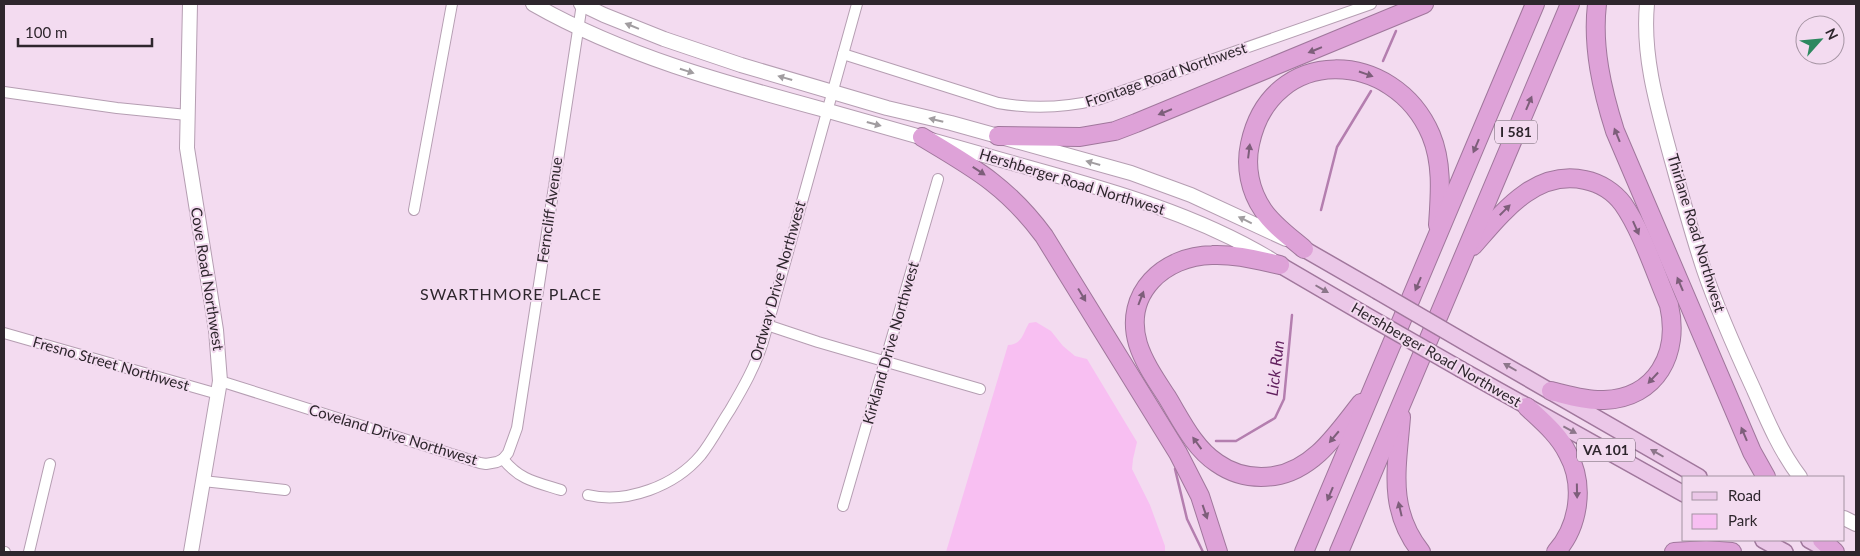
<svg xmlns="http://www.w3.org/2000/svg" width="1860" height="556" viewBox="0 0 1860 556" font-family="Lato,sans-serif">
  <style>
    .green { fill: #f8bff2 }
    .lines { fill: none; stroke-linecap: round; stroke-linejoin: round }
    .stream { stroke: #b47eaf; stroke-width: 2.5 }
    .street-casing { stroke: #b59eb2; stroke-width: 12 }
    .secondary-casing { stroke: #b59eb2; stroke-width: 16 }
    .primary-casing { stroke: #a0779c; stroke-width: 18 }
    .highway-casing { stroke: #a0779c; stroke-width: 20 }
    .street { stroke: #fff; stroke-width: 10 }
    .secondary { stroke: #fff; stroke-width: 14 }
    .primary { stroke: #ebc7e8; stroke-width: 15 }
    .highway { stroke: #dea2d8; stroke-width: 18 }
    .primary-bridge-casing { stroke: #a0779c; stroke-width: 18; stroke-linecap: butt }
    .primary-bridge { stroke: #ebc7e8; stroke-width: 15 }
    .oneway { fill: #a19da0 }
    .oneway2 { fill: #7d5e7a }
    .oneway3 { fill: #8c768a }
    .labels { text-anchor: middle; stroke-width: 4; stroke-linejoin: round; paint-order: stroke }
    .shield { fill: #f3dbf0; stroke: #695c68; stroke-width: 1 }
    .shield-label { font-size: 14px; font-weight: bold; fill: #2e262d }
    .street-label { font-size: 15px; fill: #2e262d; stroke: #f3dbf0 }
    .neighbourhood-label { font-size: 16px; letter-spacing: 1px; fill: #2e262d; stroke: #f3dbf0 }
    .water-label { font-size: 16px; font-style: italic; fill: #61205e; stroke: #f3dbf0 }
  </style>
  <rect width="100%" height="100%" fill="#f3dbf0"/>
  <path class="green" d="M1036,322L1051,331L1063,346L1075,356L1087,359L1137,442L1133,459L1132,469L1150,505L1165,546V552H946L1008,345C1022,345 1023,333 1029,323Z"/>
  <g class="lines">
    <g class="stream">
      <polyline points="1383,61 1396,31"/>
      <polyline points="1321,210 1337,147 1371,91"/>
      <polyline points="1216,441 1236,441 1275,418 1284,399 1292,315"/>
      <polyline points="1175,469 1187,519 1203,552"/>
    </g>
    <g class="street-casing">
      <g id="street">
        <path d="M843,54L998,103C1032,109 1063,108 1097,100L1371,4"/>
        <polyline points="4,92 117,108 187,115"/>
        <polyline points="414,210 452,4"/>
        <polyline points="767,325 818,342 980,389"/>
        <polyline points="4,333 218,394"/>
        <polyline points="220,381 480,463 486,464 497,462 503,459 508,453 517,428 582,4"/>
        <path d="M503,459C520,480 535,482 561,490"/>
        <polyline points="203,481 285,490"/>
        <path d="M588,495C627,504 675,486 701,455C712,441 720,425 730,410C743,388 755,367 763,342L857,4"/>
        <polyline points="843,506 938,179"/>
        <polyline points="4,552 5,552"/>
        <polyline points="29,552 50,464"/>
      </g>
    </g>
    <g class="secondary-casing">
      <g id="secondary">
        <polyline points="190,4 187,148 216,330 220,381 191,552"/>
        <path d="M533,4C624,56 725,83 825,110C894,129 962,149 1030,168C1113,191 1198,215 1272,260"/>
        <polyline points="581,4 604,15 664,39 741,65 887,108 951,123 1131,173 1191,195 1286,239"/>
        <path d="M1647,4C1642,57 1658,109 1672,161C1682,197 1692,234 1704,270C1718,311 1736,351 1754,390C1767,420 1780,451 1800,477"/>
        <polyline points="1844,518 1856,524"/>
      </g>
    </g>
    <g class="primary-casing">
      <g id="primary">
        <polyline points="1304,249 1377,291"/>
        <polyline points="1280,265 1364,314"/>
        <polyline points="1468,344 1699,477"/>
        <polyline points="1462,370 1684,494"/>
        <polyline points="1763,540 1785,552"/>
        <polyline points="1809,540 1831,552"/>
      </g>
    </g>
    <g class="highway-casing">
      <g id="highway">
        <path d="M1597,4C1592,47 1602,90 1615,131L1752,452L1766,477"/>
        <polyline points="998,136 1080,137 1115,131 1136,123 1424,4"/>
        <path d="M922,137C974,168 1007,186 1044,236L1178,453L1200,496L1218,552"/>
        <path d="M1473,246C1502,213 1535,169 1585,180C1600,183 1614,192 1623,204C1642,231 1656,275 1669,305C1680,353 1657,398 1604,400C1587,401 1568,395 1551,391"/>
        <path d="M1304,249C1290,237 1273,225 1263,210C1250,191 1245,167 1250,144C1271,44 1394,48 1431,135C1443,164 1440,195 1438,225"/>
        <path d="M1280,265C1257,260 1235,254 1212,255C1164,256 1123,293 1138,344C1144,363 1156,380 1167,397C1181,420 1194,448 1217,463C1234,475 1253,479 1274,476C1314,470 1338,432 1361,403"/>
        <path d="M1527,407C1542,421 1559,435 1568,454C1585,485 1579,526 1556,552"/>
        <path d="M1401,417C1397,468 1387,509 1421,552"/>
        <polyline points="1822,540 1835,552"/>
        <polyline points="1304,552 1535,4"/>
        <polyline points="1339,552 1570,4"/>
        <polyline points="1674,552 1706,550 1732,552"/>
      </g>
    </g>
    <use href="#street" class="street"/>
    <use href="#secondary" class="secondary"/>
    <use href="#primary" class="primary"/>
    <use href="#highway" class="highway"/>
    <g class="primary-bridge-casing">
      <g id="primary-bridge">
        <polyline points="1377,291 1468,344"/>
        <polyline points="1364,314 1462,370"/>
      </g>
    </g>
    <use href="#primary-bridge" class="primary-bridge"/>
  </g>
  <defs><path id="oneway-solid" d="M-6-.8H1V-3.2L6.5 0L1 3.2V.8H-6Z" transform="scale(1.25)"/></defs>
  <g class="oneway">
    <use href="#oneway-solid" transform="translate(632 26) rotate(-158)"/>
    <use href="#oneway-solid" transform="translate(687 71) rotate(18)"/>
    <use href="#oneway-solid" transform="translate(785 78) rotate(-164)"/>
    <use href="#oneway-solid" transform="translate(936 120) rotate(-166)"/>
    <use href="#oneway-solid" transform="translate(874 124) rotate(15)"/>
    <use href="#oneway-solid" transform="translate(1093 163) rotate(-164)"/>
    <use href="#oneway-solid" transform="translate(1245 220) rotate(-154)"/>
  </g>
  <g class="oneway2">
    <use href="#oneway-solid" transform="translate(1315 50) rotate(158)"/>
    <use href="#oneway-solid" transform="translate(1366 74) rotate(19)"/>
    <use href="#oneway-solid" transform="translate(1529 103) rotate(-67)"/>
    <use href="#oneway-solid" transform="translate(1165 112) rotate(158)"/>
    <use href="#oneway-solid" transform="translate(1617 135) rotate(-112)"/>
    <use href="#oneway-solid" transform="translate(1476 146) rotate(113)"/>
    <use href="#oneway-solid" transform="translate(1249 151) rotate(-83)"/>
    <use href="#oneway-solid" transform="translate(979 171) rotate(33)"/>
    <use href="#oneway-solid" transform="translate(1505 210) rotate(-45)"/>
    <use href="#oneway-solid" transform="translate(1636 228) rotate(66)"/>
    <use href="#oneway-solid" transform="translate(1418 284) rotate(113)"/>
    <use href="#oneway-solid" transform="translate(1680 284) rotate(-113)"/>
    <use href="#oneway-solid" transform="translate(1082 295) rotate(59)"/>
    <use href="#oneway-solid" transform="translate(1141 298) rotate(-69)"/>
    <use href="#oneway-solid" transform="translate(1653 378) rotate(133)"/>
    <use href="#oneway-solid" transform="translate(1744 434) rotate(-113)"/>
    <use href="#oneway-solid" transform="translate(1334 437) rotate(130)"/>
    <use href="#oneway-solid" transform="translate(1197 443) rotate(-126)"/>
    <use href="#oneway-solid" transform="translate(1577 491) rotate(89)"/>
    <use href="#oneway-solid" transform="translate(1330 494) rotate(113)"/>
    <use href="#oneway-solid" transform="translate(1400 509) rotate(-103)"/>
    <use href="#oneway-solid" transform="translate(1205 512) rotate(71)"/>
  </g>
  <g class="oneway3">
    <use href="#oneway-solid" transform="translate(1322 289) rotate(30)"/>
    <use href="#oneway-solid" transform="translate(1510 367) rotate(-150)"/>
    <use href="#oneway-solid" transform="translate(1570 430) rotate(28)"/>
    <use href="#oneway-solid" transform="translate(1657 453) rotate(-150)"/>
  </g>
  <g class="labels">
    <g class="shield">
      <rect x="1495" y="120.5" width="42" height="23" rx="4"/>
      <rect x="1577" y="438.5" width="58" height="23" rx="4"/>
    </g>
    <g class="shield-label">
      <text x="1516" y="137">I 581</text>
      <text x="1606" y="455">VA 101</text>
    </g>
    <g class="street-label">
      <text transform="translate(1166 75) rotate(-19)" y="5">Frontage Road Northwest</text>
      <text transform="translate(1072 182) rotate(17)" y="5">Hershberger Road Northwest</text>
      <text transform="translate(550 210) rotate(-82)" y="5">Ferncliff Avenue</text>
      <text transform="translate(1696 233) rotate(73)" y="5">Thirlane Road Northwest</text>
      <text transform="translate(207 279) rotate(81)" y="5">Cove Road Northwest</text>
      <text transform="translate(778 281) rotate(-74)" y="5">Ordway Drive Northwest</text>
      <text transform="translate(891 343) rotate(-74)" y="5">Kirkland Drive Northwest</text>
      <text transform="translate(1436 355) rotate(30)" y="5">Hershberger Road Northwest</text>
      <text transform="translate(111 364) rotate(16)" y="5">Fresno Street Northwest</text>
      <text transform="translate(393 435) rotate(17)" y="5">Coveland Drive Northwest</text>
    </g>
    <g class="neighbourhood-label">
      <text x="511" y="300">SWARTHMORE PLACE</text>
    </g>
    <g class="water-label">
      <text transform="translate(1275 368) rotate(-83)" y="6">Lick Run</text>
    </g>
  </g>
  <rect width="1860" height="556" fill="none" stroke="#2e262d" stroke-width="10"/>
  <rect x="1682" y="476" width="162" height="65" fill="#f3dbf0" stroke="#a493a2"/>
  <rect x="1692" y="492" width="25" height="8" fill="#ebc7e8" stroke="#a493a2"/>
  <text x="1728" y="501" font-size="15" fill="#2e262d">Road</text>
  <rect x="1692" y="514" width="25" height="15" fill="#f8bff2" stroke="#a493a2"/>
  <text x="1728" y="526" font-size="15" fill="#2e262d">Park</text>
  <g transform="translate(1820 40) rotate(63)"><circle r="24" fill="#f3dbf0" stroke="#a493a2"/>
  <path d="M0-4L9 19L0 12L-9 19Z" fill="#2c885f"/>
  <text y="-8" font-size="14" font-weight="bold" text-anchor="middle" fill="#2e262d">N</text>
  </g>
  <path d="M18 38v8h134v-8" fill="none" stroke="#2e262d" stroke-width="2.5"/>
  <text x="25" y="38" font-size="15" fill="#2e262d" stroke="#f3dbf0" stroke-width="4" paint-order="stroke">100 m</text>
</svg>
